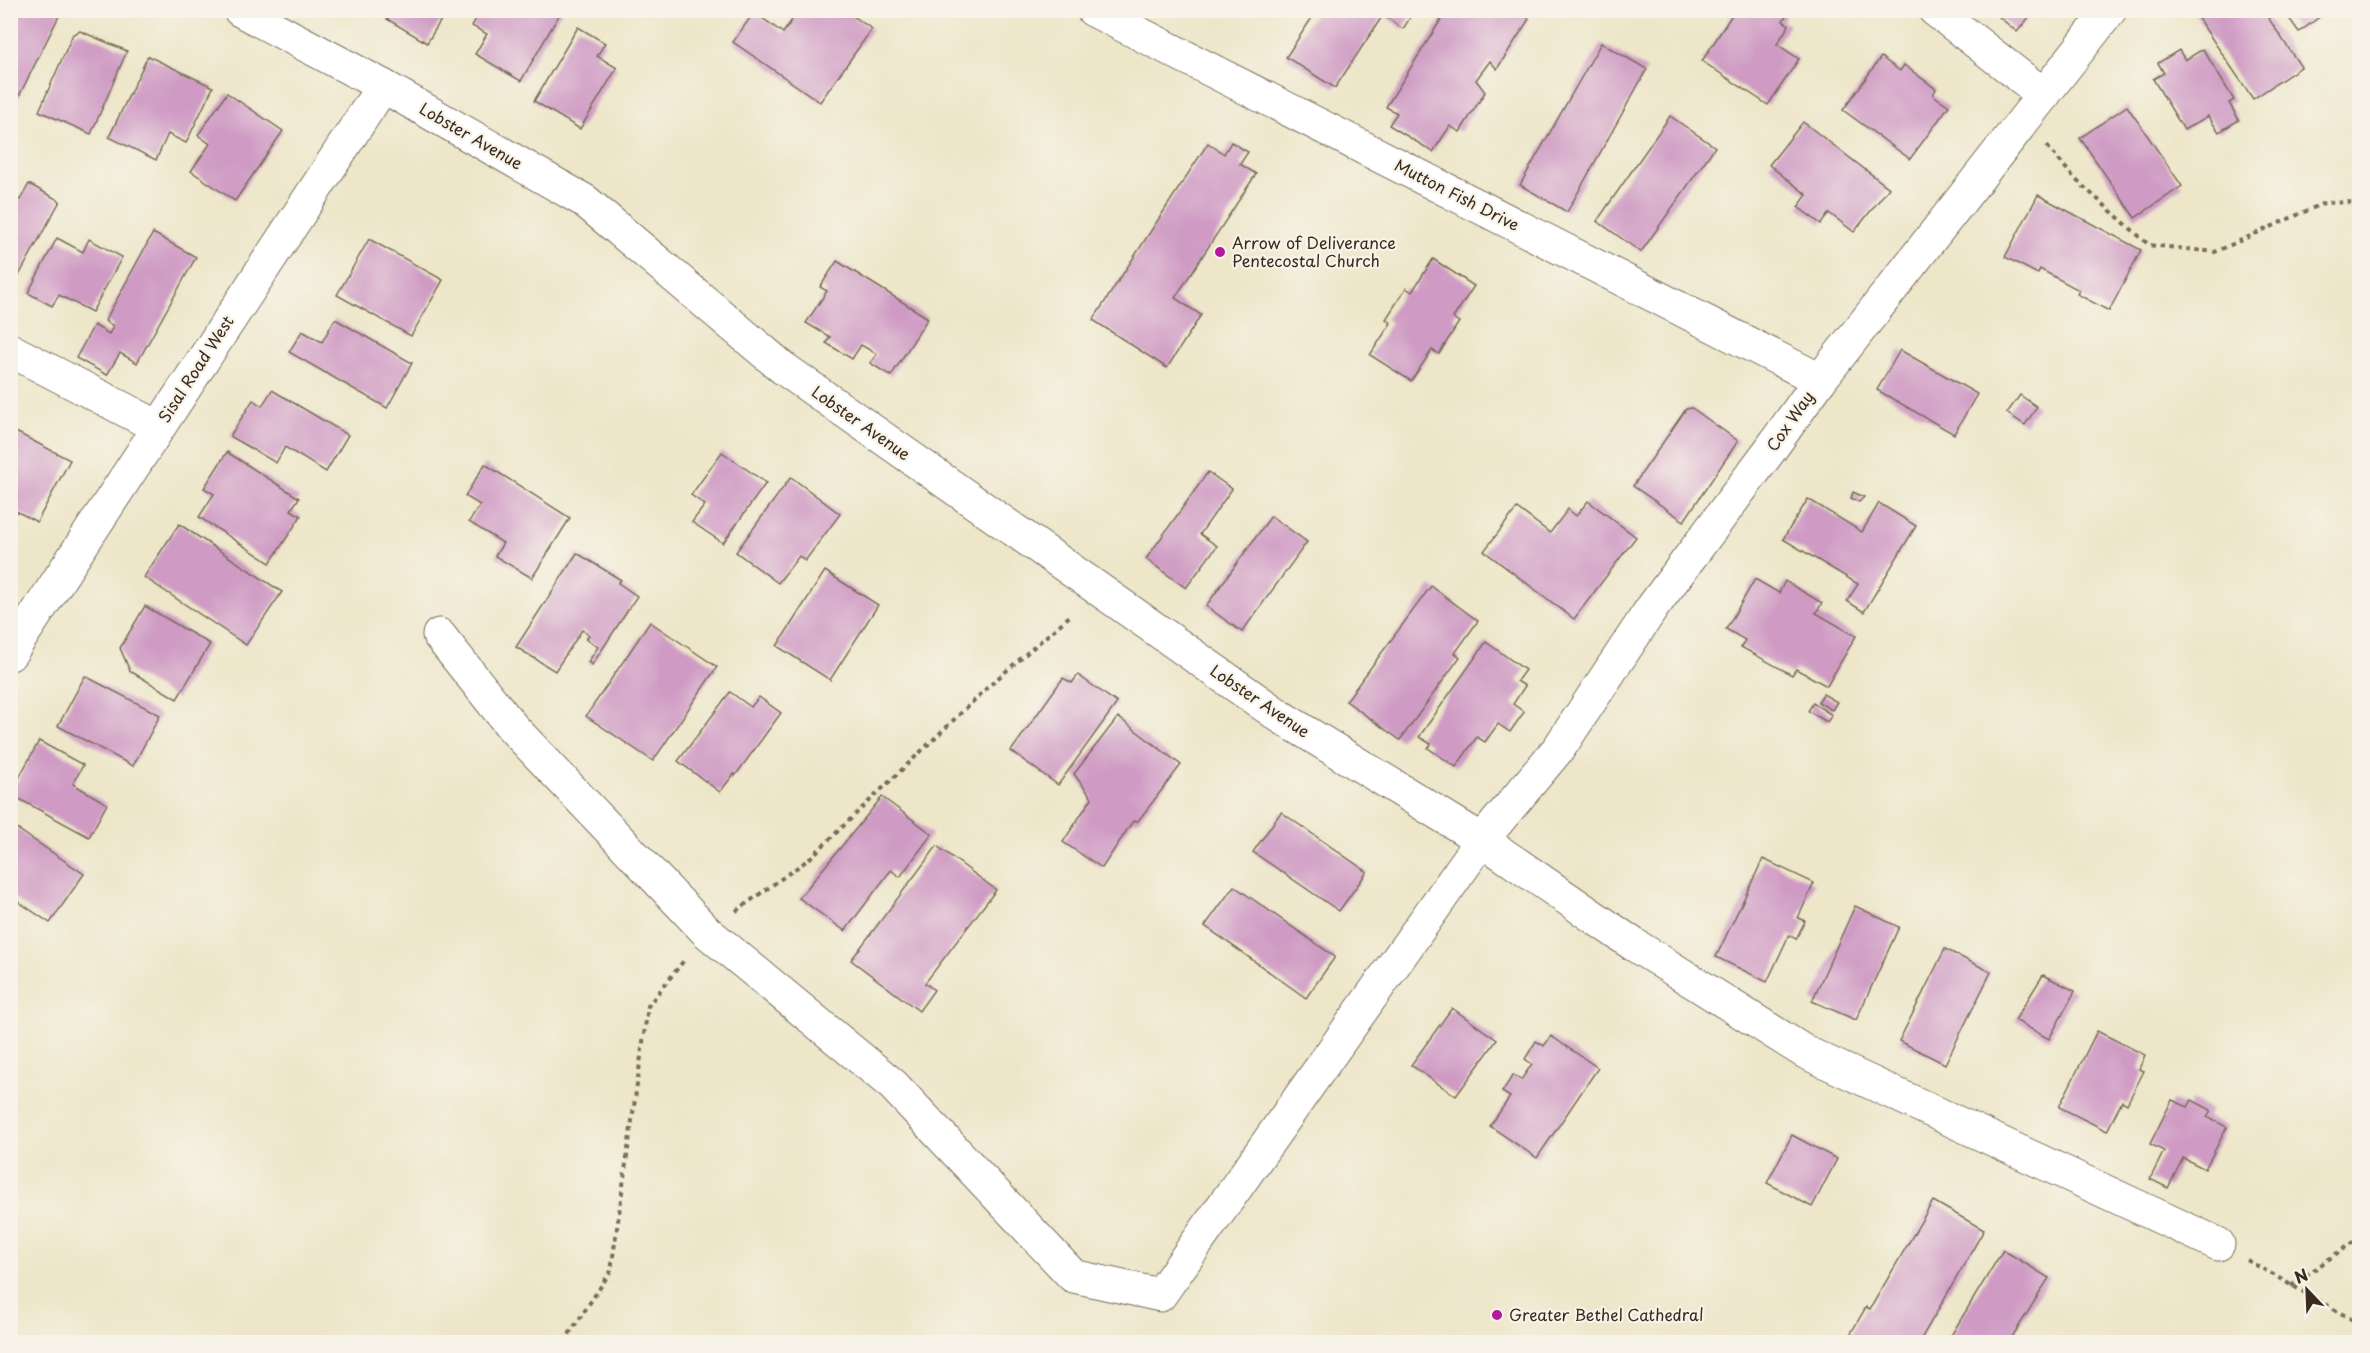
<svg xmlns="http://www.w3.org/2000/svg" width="2370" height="1353" viewBox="0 0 2370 1353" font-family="'Playpen Sans',sans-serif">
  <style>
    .building { fill: #cf9bc4 }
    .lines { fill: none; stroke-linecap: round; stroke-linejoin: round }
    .minor-casing { stroke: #796c5a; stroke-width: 35 }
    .path { stroke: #796c5a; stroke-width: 4; stroke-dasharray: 4.5 4.5; stroke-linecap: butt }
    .minor { stroke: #fff; stroke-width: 33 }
    .poi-dot { fill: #b5179e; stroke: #f7f3e8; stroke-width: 2 }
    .labels { text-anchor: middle; stroke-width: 4.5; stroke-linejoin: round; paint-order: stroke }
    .street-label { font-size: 16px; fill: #3b2a1e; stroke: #f7f3e8 }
    .poi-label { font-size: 16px; fill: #3b2a1e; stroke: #f7f3e8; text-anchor: start }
  </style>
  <rect width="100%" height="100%" fill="#f7f3e8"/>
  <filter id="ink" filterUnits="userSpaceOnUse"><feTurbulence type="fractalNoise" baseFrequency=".0167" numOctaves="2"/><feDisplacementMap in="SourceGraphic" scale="12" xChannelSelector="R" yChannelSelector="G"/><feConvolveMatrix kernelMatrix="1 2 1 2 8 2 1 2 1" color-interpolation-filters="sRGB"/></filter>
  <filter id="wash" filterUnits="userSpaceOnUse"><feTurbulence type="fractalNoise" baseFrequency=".008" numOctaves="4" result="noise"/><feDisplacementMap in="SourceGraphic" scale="24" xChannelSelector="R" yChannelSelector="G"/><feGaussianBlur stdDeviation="1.35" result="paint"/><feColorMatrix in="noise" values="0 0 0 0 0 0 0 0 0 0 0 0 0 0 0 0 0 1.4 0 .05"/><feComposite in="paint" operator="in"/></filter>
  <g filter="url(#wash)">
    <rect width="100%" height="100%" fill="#ede6c9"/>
    <g id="blocks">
      <g class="building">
        <polygon points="10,10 62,10 13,108 10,107"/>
        <polygon points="388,10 447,10 427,43 387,19 391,12"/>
        <polygon points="481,10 562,10 521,81 475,54 487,34 472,26"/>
        <polygon points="799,10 844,10 872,29 820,102 733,42 754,12 783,33"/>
        <polygon points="1317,10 1415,10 1403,29 1383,15 1335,88 1286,57"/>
        <polygon points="1447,10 1516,10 1529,19 1497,69 1490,61 1476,80 1485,92 1460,132 1450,126 1433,152 1389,125 1397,113 1386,107"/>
        <polygon points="1735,10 1790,10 1783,21 1789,25 1777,44 1799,59 1768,105 1702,61"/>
        <polygon points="1991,10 2035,10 2017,32"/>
        <polygon points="2263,10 2301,67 2253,99 2193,11"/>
        <polygon points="2283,10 2329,10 2299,32"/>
        <polygon points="578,27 605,43 597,56 617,68 580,129 534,101"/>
        <polygon points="80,31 127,51 91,134 39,111 73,34"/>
        <polygon points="1601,43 1647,69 1567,212 1520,185"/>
        <polygon points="2203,49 2234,100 2229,103 2239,120 2219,132 2208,116 2184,130 2153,79 2164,73 2158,63 2179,50 2185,60"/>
        <polygon points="148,56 213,87 186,143 168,134 156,160 109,137"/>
        <polygon points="1881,57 1900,71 1904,65 1936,89 1933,95 1949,106 1910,159 1843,110"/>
        <polygon points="227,93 283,131 235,201 191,171 210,144 198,135"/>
        <polygon points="2127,106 2182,186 2135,218 2080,138"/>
        <polygon points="1670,116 1715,147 1641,252 1597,221"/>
        <polygon points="1803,122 1889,188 1854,232 1829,213 1821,224 1798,207 1807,195 1769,165"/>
        <polygon points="1231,142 1248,152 1240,164 1256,174 1175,298 1201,315 1167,368 1093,320 1208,143 1224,154"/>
        <polygon points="29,184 60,201 17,279 10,275 10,195 20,200"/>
        <polygon points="2038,195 2141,250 2109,311 2077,294 2079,290 2040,269 2038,274 2005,257"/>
        <polygon points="153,233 196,257 137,363 120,353 107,375 76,358 94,325 109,334 113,326 105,321"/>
        <polygon points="57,238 83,252 89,239 122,257 92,312 59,295 52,306 28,293"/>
        <polygon points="369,239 443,280 411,336 337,295"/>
        <polygon points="1433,259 1474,286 1453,318 1459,322 1439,354 1432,350 1411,381 1370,355 1391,323 1386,319 1406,288 1412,292"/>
        <polygon points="837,261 928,318 891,376 870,363 877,354 861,345 852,359 826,343 830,337 806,323 827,291 820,287"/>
        <polygon points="335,319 412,363 387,408 289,352 302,331 322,342"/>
        <polygon points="1900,350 1977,394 1954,434 1877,390"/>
        <polygon points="272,390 348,435 326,472 285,447 276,463 230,436 253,400 262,406"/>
        <polygon points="2020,395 2037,407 2025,425 2007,413"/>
        <polygon points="1692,408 1738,441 1684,521 1633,486 1686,409"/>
        <polygon points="10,429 70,460 37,522 10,508"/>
        <polygon points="227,452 299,498 291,510 301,516 270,563 199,517 214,494 204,488"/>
        <polygon points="722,452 766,483 723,543 692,522 705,505 691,495"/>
        <polygon points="485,464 570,518 532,578 495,556 503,543 469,522 480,505 465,496"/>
        <polygon points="1208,472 1232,489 1200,534 1217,546 1186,588 1146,559"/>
        <polygon points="791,477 840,514 805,561 799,556 778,583 736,552"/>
        <polygon points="1853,492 1864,497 1859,502 1851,498"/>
        <polygon points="1808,499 1862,532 1879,503 1916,526 1864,612 1847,601 1858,584 1783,539"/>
        <polygon points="1588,501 1636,537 1574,619 1484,551 1517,508 1550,533 1568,509 1576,516"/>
        <polygon points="1271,516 1307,542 1242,632 1206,606"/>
        <polygon points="179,524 282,592 246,645 144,577"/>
        <polygon points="577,553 621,580 618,583 637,596 592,665 588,662 598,647 586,639 589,635 582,630 555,671 516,647"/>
        <polygon points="825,571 878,605 830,680 777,646"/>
        <polygon points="1755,579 1779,593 1785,581 1822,603 1816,613 1856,636 1827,686 1796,669 1792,675 1741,647 1745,640 1726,629"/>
        <polygon points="1431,586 1478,621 1455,653 1460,657 1400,740 1346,701"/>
        <polygon points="145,606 210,644 177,699 130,671 120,648"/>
        <polygon points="650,622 717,667 653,761 586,716"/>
        <polygon points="1486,642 1525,670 1517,681 1525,686 1513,704 1524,712 1510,732 1498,724 1485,742 1477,737 1456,767 1428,748 1431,744 1419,737"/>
        <polygon points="1078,675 1117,703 1058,785 1011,751 1063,678 1072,683"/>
        <polygon points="85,676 160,715 133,766 58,726"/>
        <polygon points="730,692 751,707 759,697 781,713 735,776 734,774 720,792 678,761"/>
        <polygon points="1823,694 1837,702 1832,710 1818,702"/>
        <polygon points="1813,703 1832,715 1827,722 1808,711"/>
        <polygon points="1118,717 1181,765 1138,821 1133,821 1102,868 1063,842 1092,798 1074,774"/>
        <polygon points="39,741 83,765 73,784 107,804 89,837 10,794"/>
        <polygon points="882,797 932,834 900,877 891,870 845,931 799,898"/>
        <polygon points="1281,812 1367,872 1339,911 1253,852"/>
        <polygon points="10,824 84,874 50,923 10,896"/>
        <polygon points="937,846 996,890 925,983 934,990 919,1011 851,960"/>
        <polygon points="1763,859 1814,883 1798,918 1805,921 1796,939 1789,935 1767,982 1716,957"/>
        <polygon points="1234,886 1335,957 1306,998 1205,926"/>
        <polygon points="1855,906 1899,927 1856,1020 1812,1001"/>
        <polygon points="1945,949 1991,972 1945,1064 1899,1041"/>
        <polygon points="2043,975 2075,991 2049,1039 2015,1020"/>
        <polygon points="1452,1008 1497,1040 1456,1096 1411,1065"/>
        <polygon points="2097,1031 2145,1055 2139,1069 2144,1071 2127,1104 2122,1101 2107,1131 2059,1107"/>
        <polygon points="1551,1036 1598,1068 1537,1158 1490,1126 1510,1097 1502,1092 1513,1075 1521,1080 1532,1064 1525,1059 1536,1041 1544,1046"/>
        <polygon points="2172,1100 2188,1107 2192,1100 2211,1110 2207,1117 2227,1127 2205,1169 2183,1158 2168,1188 2150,1179 2164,1151 2150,1144"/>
        <polygon points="1792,1135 1837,1159 1812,1207 1767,1183"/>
        <polygon points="1933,1201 1984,1230 1921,1339 1924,1341 1923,1342 1851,1342 1847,1340 1866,1307 1870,1309"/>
        <polygon points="2003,1250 2049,1278 2009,1342 1947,1342"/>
      </g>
    </g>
  </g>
  <g filter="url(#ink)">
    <use href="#blocks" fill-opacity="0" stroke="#796c5a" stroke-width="1.5"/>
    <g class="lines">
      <g class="minor-casing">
        <g id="minor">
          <polyline points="240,10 383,86 585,201 783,368 1281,717 1482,840 1633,944 1805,1052 2218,1244"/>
          <polyline points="1093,10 1820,380"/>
          <polyline points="1935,10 2044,95"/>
          <polyline points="10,350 158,427"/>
          <polyline points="439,635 513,728 707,932 893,1085 1073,1276 1160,1295 1482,840 1559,748 1652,608 1770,450 1820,380 2110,10"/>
          <polyline points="10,654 383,86"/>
        </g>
      </g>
      <g class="path">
        <polyline points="2047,146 2075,179 2149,245 2215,252 2324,203 2360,202"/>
        <polyline points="736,911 809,859 989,686 1072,614"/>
        <polyline points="2247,1260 2360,1324"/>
        <polyline points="2291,1286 2360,1237"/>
        <polyline points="564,1342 611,1271 648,1006 685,959"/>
      </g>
      <use href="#minor" class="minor"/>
    </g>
  </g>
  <g class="poi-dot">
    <circle cx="1220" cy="252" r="6"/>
    <circle cx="1497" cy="1315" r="6"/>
  </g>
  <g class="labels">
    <g class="street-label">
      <text transform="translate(471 136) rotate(30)" y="6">Lobster Avenue</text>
      <text transform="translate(1457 195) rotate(27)" y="6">Mutton Fish Drive</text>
      <text transform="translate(196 369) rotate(-57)" y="6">Sisal Road West</text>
      <text transform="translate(1790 421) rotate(-55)" y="6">Cox Way</text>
      <text transform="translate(861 423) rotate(35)" y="6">Lobster Avenue</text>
      <text transform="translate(1260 701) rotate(34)" y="6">Lobster Avenue</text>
    </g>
    <g class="poi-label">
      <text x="1232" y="249">Arrow of Deliverance<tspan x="1232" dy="18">Pentecostal Church</tspan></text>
      <text x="1509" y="1321">Greater Bethel Cathedral</text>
    </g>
  </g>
  <rect width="2370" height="1353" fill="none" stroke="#f7f3e8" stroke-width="36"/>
  <g transform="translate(2307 1290) rotate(337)" stroke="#f7f3e8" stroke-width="4.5" paint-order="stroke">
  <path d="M0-4.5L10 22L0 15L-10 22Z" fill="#3b2a1e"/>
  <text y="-9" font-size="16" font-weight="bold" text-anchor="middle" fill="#3b2a1e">N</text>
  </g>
</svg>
